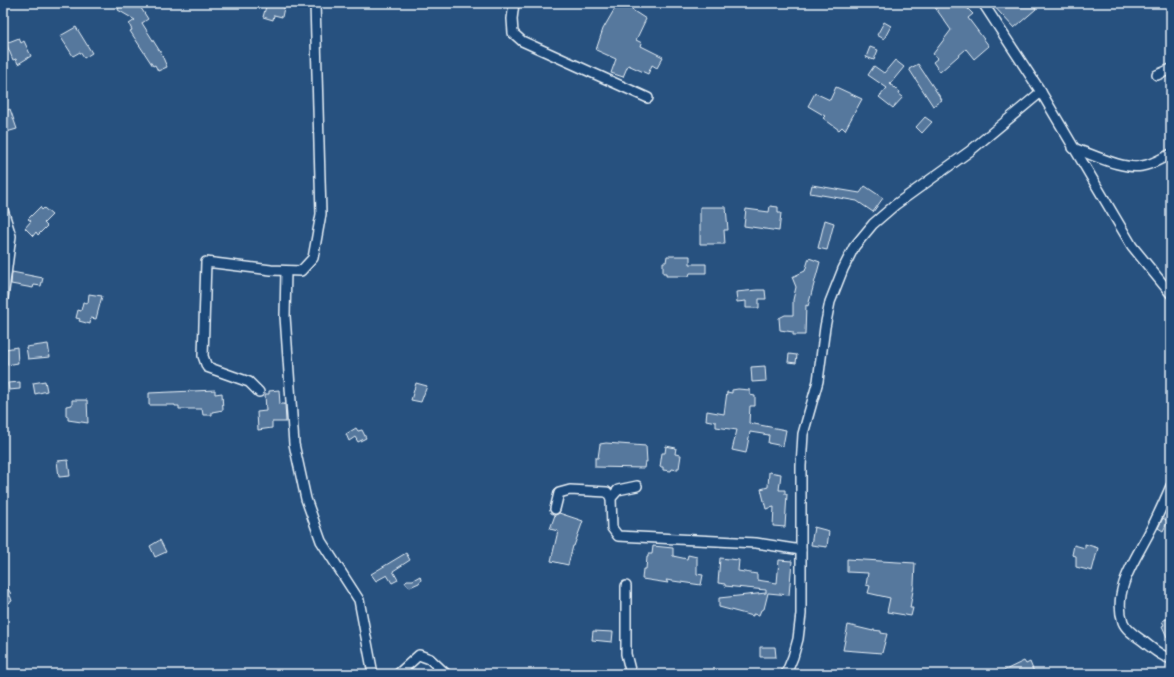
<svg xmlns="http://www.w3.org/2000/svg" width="1174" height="677" viewBox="0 0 1174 677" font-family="Pangolin,sans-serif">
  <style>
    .building { fill: #57789d; stroke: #e8f1f8 }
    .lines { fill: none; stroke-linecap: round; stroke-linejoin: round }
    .minor-casing { stroke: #e8f1f8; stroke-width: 12 }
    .minor { stroke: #1f4a7a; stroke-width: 9 }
  </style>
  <rect width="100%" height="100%" fill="#27517f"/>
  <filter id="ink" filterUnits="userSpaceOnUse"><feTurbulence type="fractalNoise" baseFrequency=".025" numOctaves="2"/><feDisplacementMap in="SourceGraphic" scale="8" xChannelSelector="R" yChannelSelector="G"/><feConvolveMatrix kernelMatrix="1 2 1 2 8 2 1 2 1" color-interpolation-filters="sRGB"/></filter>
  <g filter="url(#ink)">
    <g class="building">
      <polygon points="120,3 136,3 141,8 148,19 142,23 161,53 167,67 158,71 155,65 153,66 130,31 132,30 129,24 135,20 118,10"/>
      <polygon points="267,3 285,3 282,17 274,15 273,20 263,17"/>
      <polygon points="618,3 636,3 632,10 646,19 636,40 642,43 641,46 663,57 657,68 652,65 648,74 628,65 623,77 611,73 616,59 596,50 603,29"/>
      <polygon points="932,3 962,3 973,14 968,18 989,46 974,59 966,49 940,72 933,62 938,58 933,54 951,30"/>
      <polygon points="991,3 1032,3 1036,9 1014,28"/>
      <polygon points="884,22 891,26 884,39 877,35"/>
      <polygon points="76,27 92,53 84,58 80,52 73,56 60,36"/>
      <polygon points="19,38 21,43 24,41 31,56 18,64 16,59 13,60 6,43"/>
      <polygon points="870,47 878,50 874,60 866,57"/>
      <polygon points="895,60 904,67 890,84 900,92 899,94 903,97 893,108 879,97 887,88 868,75 874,66 884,73"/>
      <polygon points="918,64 942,100 933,106 909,69"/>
      <polygon points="836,87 862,99 845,130 842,127 839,130 823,118 825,116 808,106 815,93 830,100"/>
      <polygon points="10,109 17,129 3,133 3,112"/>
      <polygon points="925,117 932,122 922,133 916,127"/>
      <polygon points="812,185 860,193 865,186 883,198 873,212 857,201 810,193"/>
      <polygon points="770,206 778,207 778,213 781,213 779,231 744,226 746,209 769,212"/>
      <polygon points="40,207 42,210 44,208 52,215 44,223 47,226 38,235 36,232 33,236 25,228 31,221 28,219"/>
      <polygon points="700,207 726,207 728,230 724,230 725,244 700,244"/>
      <polygon points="825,220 834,223 827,250 818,248"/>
      <polygon points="667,256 690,256 690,264 706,264 706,273 690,273 689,276 666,276 666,273 663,273 663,262 666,262"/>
      <polygon points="809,258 820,262 808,306 806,305 805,335 793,335 793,332 780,330 779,318 785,315 793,315 793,300 796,287 792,277 805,271"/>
      <polygon points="12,272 43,278 41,286 34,285 33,288 11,284"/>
      <polygon points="757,290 765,290 766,299 759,299 759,308 746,308 746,301 737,302 736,292"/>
      <polygon points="89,294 102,296 96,319 91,318 90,324 79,321 80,319 76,318 78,310 81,311 83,302 88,303"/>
      <polygon points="48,344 50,357 28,359 26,347"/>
      <polygon points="17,347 18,363 7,365 6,349"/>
      <polygon points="789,354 797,355 796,363 788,362"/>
      <polygon points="765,366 766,381 752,382 751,367"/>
      <polygon points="45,381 47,391 35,394 33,383"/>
      <polygon points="20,382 20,389 9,390 8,383"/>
      <polygon points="416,383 427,386 421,402 411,400"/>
      <polygon points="738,389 750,390 750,395 755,396 755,406 750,406 749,423 786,430 783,446 768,443 769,435 750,432 746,453 732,450 737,430 716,427 716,422 706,420 707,411 724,414 727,392 732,393 732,390"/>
      <polygon points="215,390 215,394 222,393 223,410 212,412 212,415 203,415 202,409 179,409 179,406 175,406 175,405 149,405 149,393"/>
      <polygon points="279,390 280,404 285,404 286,422 272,422 272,428 258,430 257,412 266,411 265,394 269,394 269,391"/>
      <polygon points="72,400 87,400 88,423 68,420 68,416 66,416 66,406 72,405"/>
      <polygon points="356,428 358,431 362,430 366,438 358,442 355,437 349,441 346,434"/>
      <polygon points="606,443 646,446 647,462 645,462 644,468 595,467 595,458 598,458 600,444"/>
      <polygon points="666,446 676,448 675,454 681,455 679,468 677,468 677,470 672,469 671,471 663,470 663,467 660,467 662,453 665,453"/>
      <polygon points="68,460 70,476 59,477 57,461"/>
      <polygon points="769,472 781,474 779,490 785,490 785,494 787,494 785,527 773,526 774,507 766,509 761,489 768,487"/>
      <polygon points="559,513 583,521 574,546 573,546 568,565 551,561 558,531 550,529 555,515"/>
      <polygon points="1163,518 1168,521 1163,531 1158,528"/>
      <polygon points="814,527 829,531 827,547 811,545"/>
      <polygon points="160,540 166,552 155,557 150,546"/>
      <polygon points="1085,544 1098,548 1092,571 1076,567 1076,556 1072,555 1074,545 1085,548"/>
      <polygon points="653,546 673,548 673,556 687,559 688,555 697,557 697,574 703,575 701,585 666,580 668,583 642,579 643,569 646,569 647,557 648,557 648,554 652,554"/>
      <polygon points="406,553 410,560 393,571 398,580 392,583 387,575 376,581 371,574"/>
      <polygon points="720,558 739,560 738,571 757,574 757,580 777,583 779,560 792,561 789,595 768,593 764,609 761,610 759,615 753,614 753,616 719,607 719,598 766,593 766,590 725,586 725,584 718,583"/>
      <polygon points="847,559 915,563 914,585 910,608 913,608 911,616 887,612 890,598 868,593 870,586 866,585 868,573 847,572"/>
      <polygon points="420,576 421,580 419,583 410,587 407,585 405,582 407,580 413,580"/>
      <polygon points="3,580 11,594 10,595 12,601 3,606"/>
      <polygon points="1171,617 1171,646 1162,626 1164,625 1162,621"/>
      <polygon points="848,625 873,631 873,630 881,631 881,633 887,634 882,653 843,650"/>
      <polygon points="593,631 613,632 612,642 592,640"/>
      <polygon points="760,647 775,647 776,657 760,657"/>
      <polygon points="1024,661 1026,664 1030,662 1034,672 1028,674 997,674"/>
    </g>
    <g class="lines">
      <g class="minor-casing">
        <g id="minor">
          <polyline points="514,3 512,19 513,33 522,41 648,98"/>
          <polyline points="983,3 1041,92 1132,246 1171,294"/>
          <polyline points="1157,75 1171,69"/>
          <path d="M1073,148C1092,154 1122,170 1142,166C1152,165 1162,158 1171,154"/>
          <polyline points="3,210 11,236 3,298"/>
          <polyline points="286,271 285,316 294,444 306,499 321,541 359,600 373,674"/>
          <polyline points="259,392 249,382 207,367 203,356 206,262 271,270 301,271 313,258 321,214 315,3"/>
          <polyline points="637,486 618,490 611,498 612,528 618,536 756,543 801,550"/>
          <path d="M1171,486C1164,502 1157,518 1149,533C1135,560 1112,591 1123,622C1126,630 1136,636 1143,641C1152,648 1160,656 1171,659"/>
          <polyline points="555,509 559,493 570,490 607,492 611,498"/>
          <polyline points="626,586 626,654 631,674"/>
          <polyline points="398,674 419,655 430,659 446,674"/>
          <polyline points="786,674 793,657 798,639 801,614 801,466 803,434 818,381 825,327 830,302 843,269 854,247 873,224 895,205 970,151 1041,92"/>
        </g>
      </g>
      <use href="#minor" class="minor"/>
    </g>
  </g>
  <rect width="1174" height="677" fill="none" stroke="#1f4a7a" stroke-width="16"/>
  <rect x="8" y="8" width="1158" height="661" fill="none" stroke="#e8f1f8" stroke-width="1.5" filter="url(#ink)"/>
</svg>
